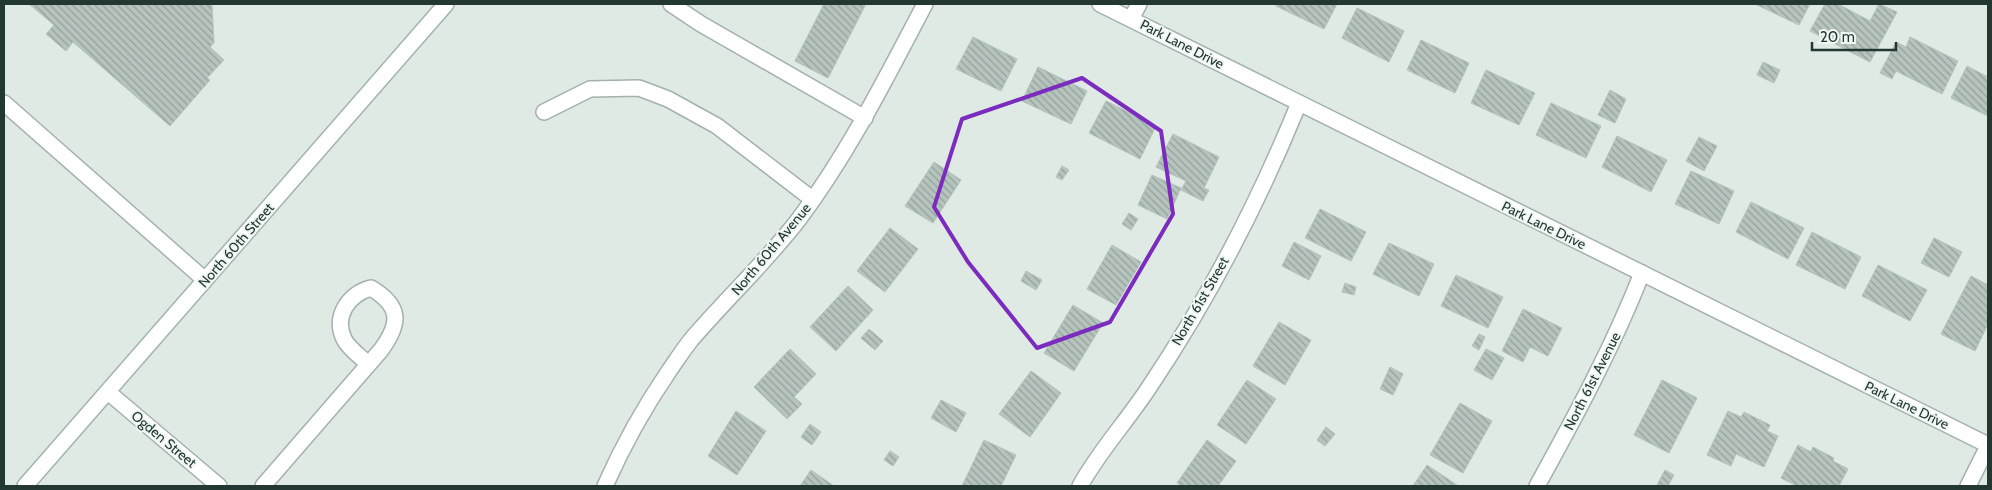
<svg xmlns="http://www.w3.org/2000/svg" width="1992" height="490" viewBox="0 0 1992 490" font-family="Cabin,sans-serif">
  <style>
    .building { fill: url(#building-back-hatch); stroke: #b4c2bc }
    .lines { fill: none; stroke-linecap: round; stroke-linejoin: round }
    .lane-casing { stroke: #a4b1ac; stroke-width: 18 }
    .street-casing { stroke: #a4b1ac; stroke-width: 18 }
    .secondary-casing { stroke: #a1b4ac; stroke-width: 18 }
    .lane { stroke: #fff; stroke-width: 15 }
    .street { stroke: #fff; stroke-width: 15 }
    .secondary { stroke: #fff; stroke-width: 15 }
    .marked { fill: none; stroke: #7b2cbf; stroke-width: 4; stroke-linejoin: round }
    .labels { text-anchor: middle; stroke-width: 4; stroke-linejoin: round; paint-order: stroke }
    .street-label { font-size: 14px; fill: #233832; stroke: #f0f7f3 }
  </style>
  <defs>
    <pattern id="building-back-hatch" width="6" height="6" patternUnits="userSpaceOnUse" patternTransform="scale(1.25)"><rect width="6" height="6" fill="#b6c4be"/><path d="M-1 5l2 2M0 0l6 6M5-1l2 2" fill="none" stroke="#94a09b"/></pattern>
  </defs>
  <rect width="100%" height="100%" fill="#e0eae5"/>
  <g class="building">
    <polygon points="29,4 212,4 214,43 210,47 224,60 207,78 210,80 170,126 73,42 66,51 46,34 54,25"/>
    <polygon points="824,4 866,4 828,78 795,61"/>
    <polygon points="1277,4 1337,4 1324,29 1276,6"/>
    <polygon points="1755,4 1810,4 1799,25"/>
    <polygon points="1825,4 1838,4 1870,21 1879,4 1897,12 1870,62 1810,31"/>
    <polygon points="1357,8 1404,31 1389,62 1342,38"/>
    <polygon points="973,37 1017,59 1001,91 956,69"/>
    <polygon points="1910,37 1958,61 1942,94 1896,71 1892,79 1880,73 1896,42 1906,47"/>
    <polygon points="1421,40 1469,63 1455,93 1407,70"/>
    <polygon points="1763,62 1780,70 1774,83 1757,75"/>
    <polygon points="1967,66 1988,77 1988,116 1951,98"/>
    <polygon points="1038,67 1087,91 1071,124 1022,101"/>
    <polygon points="1486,70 1535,93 1519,125 1471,103"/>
    <polygon points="1610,90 1626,99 1615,123 1598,115"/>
    <polygon points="1106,101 1156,126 1140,159 1089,133"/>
    <polygon points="1551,103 1601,126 1586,158 1536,135"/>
    <polygon points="1173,134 1219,157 1204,188 1209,190 1203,201 1181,190 1186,181 1156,167"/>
    <polygon points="1617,136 1667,160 1651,192 1602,167"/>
    <polygon points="1699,137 1717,146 1704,171 1686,161"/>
    <polygon points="934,162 961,180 933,223 905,206"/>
    <polygon points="1062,166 1069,170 1062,180 1056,177"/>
    <polygon points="1691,171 1734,191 1719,224 1675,204"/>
    <polygon points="1152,175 1181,188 1167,219 1138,205"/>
    <polygon points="1751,202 1804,228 1788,259 1736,232"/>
    <polygon points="1320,209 1366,232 1351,261 1305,238"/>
    <polygon points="1129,213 1138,219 1131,230 1122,224"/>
    <polygon points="890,228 918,249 885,292 857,271"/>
    <polygon points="1812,232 1861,257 1845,289 1796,265"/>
    <polygon points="1934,238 1962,252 1949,277 1921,263"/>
    <polygon points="1294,242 1321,256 1309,280 1282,266"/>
    <polygon points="1389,243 1434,264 1419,296 1373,274"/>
    <polygon points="1112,245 1141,262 1116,305 1087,289"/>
    <polygon points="1878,265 1927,290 1910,321 1862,296"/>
    <polygon points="1026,271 1042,280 1036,290 1021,281"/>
    <polygon points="1456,275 1503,297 1488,328 1441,306"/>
    <polygon points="1971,276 1988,285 1988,324 1975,351 1941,334"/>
    <polygon points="1345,283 1356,287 1354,295 1342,292"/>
    <polygon points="848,286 873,310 836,351 810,327"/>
    <polygon points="1073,305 1103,323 1074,371 1044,353"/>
    <polygon points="1523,309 1562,328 1548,356 1530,347 1523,362 1502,351"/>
    <polygon points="1279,322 1311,340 1285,385 1253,366"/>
    <polygon points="869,329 883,341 875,350 861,338"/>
    <polygon points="1479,334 1485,337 1479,350 1472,346"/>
    <polygon points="790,349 816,374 794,397 802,404 787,419 754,387"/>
    <polygon points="1486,349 1504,358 1492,380 1474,370"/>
    <polygon points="1390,367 1403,374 1393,395 1380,389"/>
    <polygon points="1031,371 1061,393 1030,437 999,414"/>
    <polygon points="1247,380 1276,399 1246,444 1217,425"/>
    <polygon points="1662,380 1697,398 1669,453 1634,435"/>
    <polygon points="941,400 966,413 956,432 931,418"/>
    <polygon points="1460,403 1492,421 1463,473 1430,455"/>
    <polygon points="736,411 766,431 737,475 708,456"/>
    <polygon points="1728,411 1741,417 1744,412 1770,425 1767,431 1778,436 1764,467 1736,454 1731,466 1707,455"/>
    <polygon points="810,424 821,432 812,445 801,437"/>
    <polygon points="1326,427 1335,434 1325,446 1317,440"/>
    <polygon points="984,440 1016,455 1001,486 962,486"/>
    <polygon points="1207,440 1236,461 1218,486 1182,486 1177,483"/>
    <polygon points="1798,445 1811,452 1813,447 1834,458 1833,461 1848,469 1839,486 1797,486 1781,478"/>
    <polygon points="890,451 899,457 893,466 884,460"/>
    <polygon points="1427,465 1457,485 1457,486 1413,486"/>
    <polygon points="811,470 834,486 800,486"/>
    <polygon points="1665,470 1674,475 1668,486 1659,486 1657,485"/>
  </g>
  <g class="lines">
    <g class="lane-casing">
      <g id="lane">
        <polyline points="671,4 701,24 865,118"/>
        <polyline points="4,103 205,280"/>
        <polyline points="544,112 590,89 639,88 668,99 717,126 812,199"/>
        <path d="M263,486L381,350C401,323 401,306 371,288C349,294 333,316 344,339C348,348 361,357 368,364"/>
      </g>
    </g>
    <g class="street-casing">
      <g id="street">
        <polyline points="1100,4 1988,445"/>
        <polyline points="1131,19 1139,4"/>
        <polyline points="108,392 219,486"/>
        <path d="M605,486C624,443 643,409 669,371C676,361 683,350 691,340C726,299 766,262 799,219C849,152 886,78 925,4"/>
        <path d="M1080,486C1099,451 1128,420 1150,386C1209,298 1259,201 1299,103"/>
        <path d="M1537,486C1575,417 1613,347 1642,273"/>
        <polyline points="1968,486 1988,446"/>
      </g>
    </g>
    <g class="secondary-casing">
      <polyline id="secondary" points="25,486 446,4"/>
    </g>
    <use href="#lane" class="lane"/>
    <use href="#street" class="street"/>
    <use href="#secondary" class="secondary"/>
  </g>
  <path class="marked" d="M1082,78L1161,131L1173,214L1110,322L1037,348L968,262L934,207L962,119Z"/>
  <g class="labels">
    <g class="street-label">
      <text transform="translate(1182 44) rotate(27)" y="5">Park Lane Drive</text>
      <text transform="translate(1544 225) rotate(26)" y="5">Park Lane Drive</text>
      <text transform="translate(236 245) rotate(-49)" y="5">North 60th Street</text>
      <text transform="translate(771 249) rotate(-50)" y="5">North 60th Avenue</text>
      <text transform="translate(1200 301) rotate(-60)" y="5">North 61st Street</text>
      <text transform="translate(1592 381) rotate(-63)" y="5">North 61st Avenue</text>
      <text transform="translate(1907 405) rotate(26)" y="5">Park Lane Drive</text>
      <text transform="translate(164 439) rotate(40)" y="5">Ogden Street</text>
    </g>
  </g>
  <rect width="1992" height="490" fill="none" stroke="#233832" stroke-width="10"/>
  <path d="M1812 42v8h84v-8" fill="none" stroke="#233832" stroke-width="2.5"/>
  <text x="1820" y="42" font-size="15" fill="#233832" stroke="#f0f7f3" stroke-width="4" paint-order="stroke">20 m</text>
</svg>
